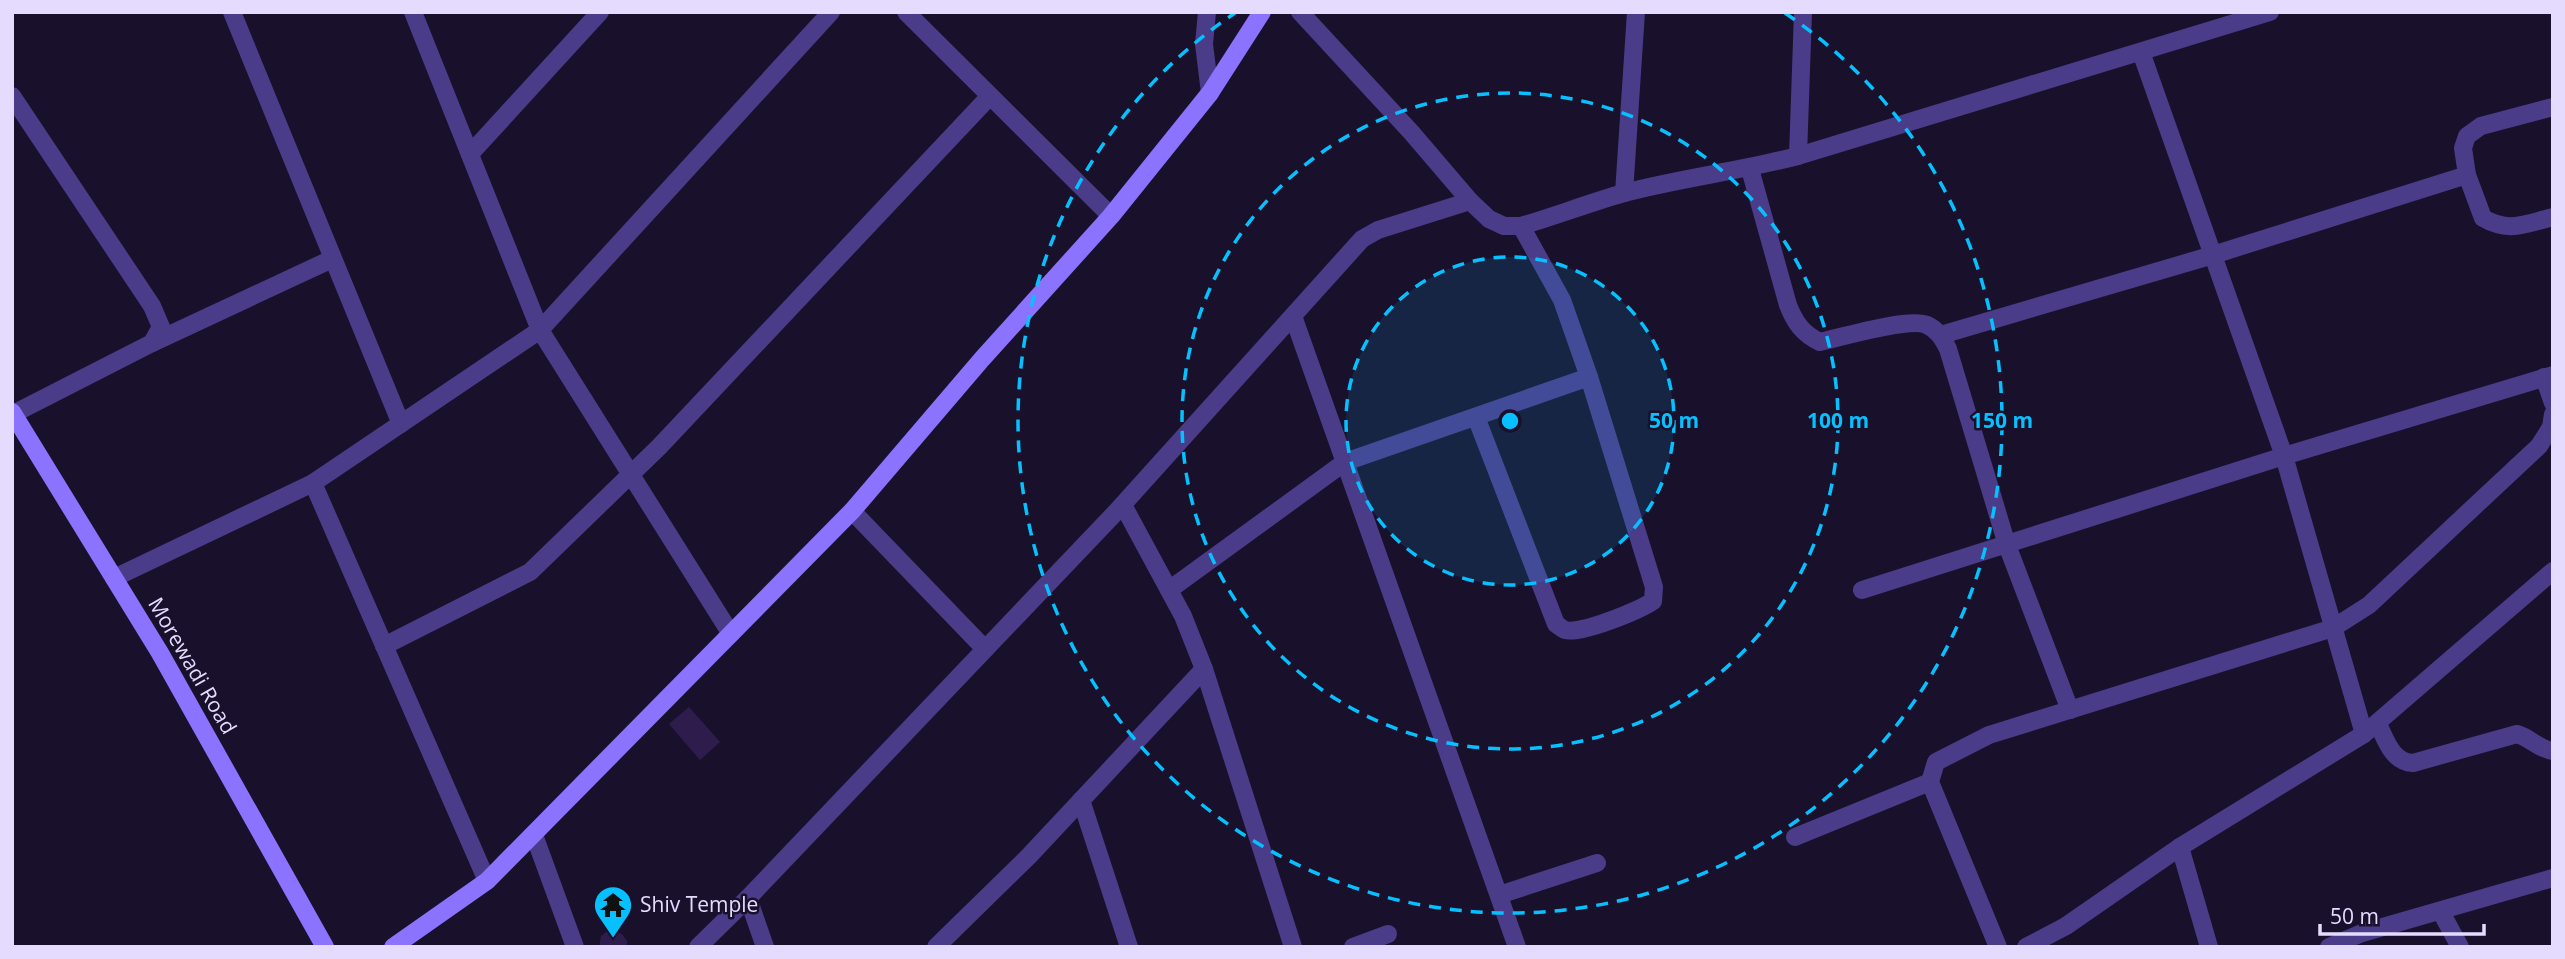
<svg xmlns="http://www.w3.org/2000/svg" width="2565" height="959" viewBox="0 0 2565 959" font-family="'Open Sans',sans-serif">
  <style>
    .building { fill: #2e1d4c }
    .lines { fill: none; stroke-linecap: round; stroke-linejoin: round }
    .street { stroke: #4b3c8a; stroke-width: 18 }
    .secondary { stroke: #8b72ff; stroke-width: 18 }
    .ring { fill: none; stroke: #07c0ff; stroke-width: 3.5; stroke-dasharray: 12 9 }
    .labels { text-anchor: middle; stroke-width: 5; stroke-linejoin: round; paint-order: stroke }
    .street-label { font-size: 21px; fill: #e4dbff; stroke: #19112b }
    .poi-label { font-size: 21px; fill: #e4dbff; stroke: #19112b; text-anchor: start }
    .centre { fill: #07c0ff; stroke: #19112b; stroke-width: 3.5 }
    .ring-label { font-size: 21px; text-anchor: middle; font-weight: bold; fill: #07c0ff; stroke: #19112b; stroke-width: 5; stroke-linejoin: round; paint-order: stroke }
  </style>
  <rect width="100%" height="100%" fill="#19112b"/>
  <g class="building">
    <polygon points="689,707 720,742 700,760 669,724"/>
    <polygon points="609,930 622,934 627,941 627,947 599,947 601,936"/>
  </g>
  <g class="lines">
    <g class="street">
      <polyline points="232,12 401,424"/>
      <polyline points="413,12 540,330 731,634"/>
      <polyline points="906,12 1111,216"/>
      <polyline points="1207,12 1204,44 1210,93"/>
      <path d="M1300,12L1411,132L1470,201L1489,219L1504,226H1521C1555,216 1589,203 1624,193C1681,178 1740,171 1798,156L2270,12"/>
      <polyline points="2141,52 2284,456 2364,734"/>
      <polyline points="12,96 152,306 161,327 152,343 13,414"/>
      <path d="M2553,107L2481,126L2467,136L2463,148L2467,175L2483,218C2509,233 2525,224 2553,217"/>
      <polyline points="470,154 600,12"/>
      <polyline points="1798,156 1803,12"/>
      <path d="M1750,169L1788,305C1795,323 1803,334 1820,342C1842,337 1910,317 1927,325C1938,330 1943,339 1948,349L2007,545L2070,710"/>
      <polyline points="1624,193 1636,12"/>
      <polyline points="1521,226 1562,300 1589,377"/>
      <polyline points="1293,316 1517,947"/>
      <polyline points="1941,335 2213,255 2467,175"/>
      <polyline points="152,343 332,259"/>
      <polyline points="2544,377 2553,403"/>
      <polyline points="313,483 487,881"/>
      <polyline points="1123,505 1183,616 1204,669 1293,947"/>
      <polyline points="852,511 985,649"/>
      <polyline points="114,578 313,483 540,330 831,12"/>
      <path d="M1169,590L1345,462L1589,377L1654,587L1653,601C1640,610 1580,635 1565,630C1562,629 1559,626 1556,624L1476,417"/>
      <polyline points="1862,590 2284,456 2553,375"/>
      <polyline points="384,646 530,572 659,447 990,96"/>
      <path d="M2378,724C2386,740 2392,762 2413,763L2517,734C2531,738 2538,749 2553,751"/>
      <polyline points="1081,800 1129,947"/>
      <polyline points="534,835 575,947"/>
      <polyline points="1795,837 1930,782"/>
      <polyline points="2180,847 2209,947"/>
      <polyline points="1499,895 1597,863"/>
      <polyline points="748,898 765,947"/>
      <polyline points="2441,912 2460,947"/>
      <polyline points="698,947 748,898 1116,512 1362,239 1378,230 1470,201"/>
      <polyline points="936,947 1029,856 1204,669"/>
      <polyline points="1353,947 1388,934"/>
      <polyline points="1998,947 1930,782 1936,762 1989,735 2333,628 2369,605 2539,446 2551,427 2553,414"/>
      <polyline points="2026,947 2066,926 2180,847 2364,734 2553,571"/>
      <polyline points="2329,947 2362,933 2553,878"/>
    </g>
    <g class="secondary">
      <polyline points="12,412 160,653 325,947"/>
      <polyline points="393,947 487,881 852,511 982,359 1111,216 1210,93 1262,12"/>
    </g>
  </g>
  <circle cx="1510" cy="421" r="164" fill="#07c0ff" fill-opacity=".12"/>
  <g class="ring">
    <circle cx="1510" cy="421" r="164"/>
    <circle cx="1510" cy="421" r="328"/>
    <path d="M1785 13A492 492 0 1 1 1235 13"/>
  </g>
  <defs>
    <g id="temple-pin" transform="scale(2.0125)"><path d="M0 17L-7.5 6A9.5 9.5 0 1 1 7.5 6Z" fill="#07c0ff" stroke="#19112b"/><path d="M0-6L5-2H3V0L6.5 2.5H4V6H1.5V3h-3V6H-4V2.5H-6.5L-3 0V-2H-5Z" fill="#111"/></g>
  </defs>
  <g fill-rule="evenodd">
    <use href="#temple-pin" x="613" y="905"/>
  </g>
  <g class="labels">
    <g class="street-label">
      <text transform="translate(192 666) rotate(60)" y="7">Morewadi Road</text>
    </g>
    <g class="poi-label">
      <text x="640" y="912">Shiv Temple</text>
    </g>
  </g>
  <circle cx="1510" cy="421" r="10" class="centre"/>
  <g class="ring-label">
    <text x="1674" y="428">50 m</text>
    <text x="1838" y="428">100 m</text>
    <text x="2002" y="428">150 m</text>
  </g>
  <rect width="2565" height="959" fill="none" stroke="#e4dbff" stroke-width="28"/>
  <path d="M2320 924v10h164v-10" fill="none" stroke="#e4dbff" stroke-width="3.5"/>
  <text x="2330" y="924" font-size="21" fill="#e4dbff" stroke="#19112b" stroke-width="5" paint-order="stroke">50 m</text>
</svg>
